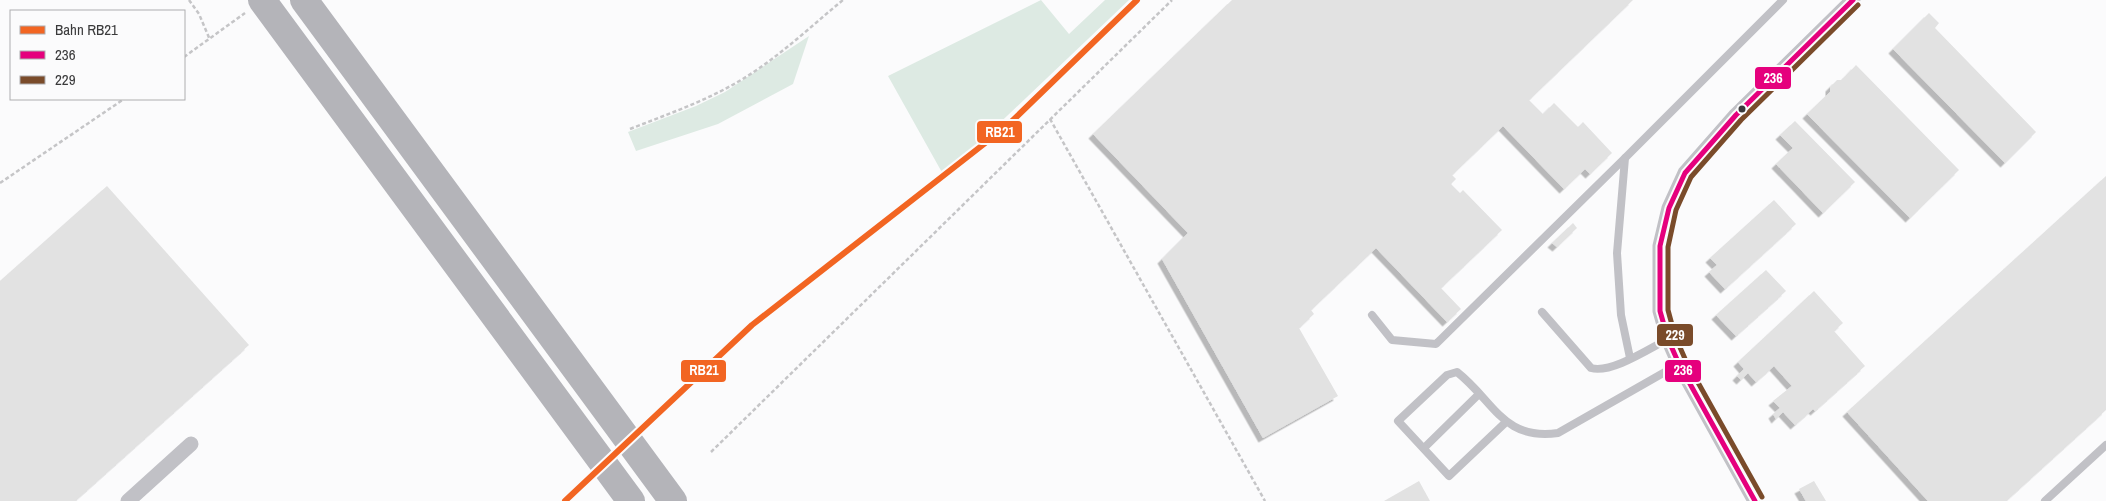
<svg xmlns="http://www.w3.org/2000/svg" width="2106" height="501" viewBox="0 0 2106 501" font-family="'Archivo Narrow',sans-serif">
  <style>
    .green { fill: #ddeae3 }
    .building { fill: #e2e2e2; filter: url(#shadow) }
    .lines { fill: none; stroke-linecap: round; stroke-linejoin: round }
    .path { stroke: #c5c5c7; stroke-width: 2.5; stroke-dasharray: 4 2.5; stroke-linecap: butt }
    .lane { stroke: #c1c1c6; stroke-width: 8 }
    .street { stroke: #c1c1c6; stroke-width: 15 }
    .highway { stroke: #b4b4b9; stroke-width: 28 }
    .bus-1-casing { stroke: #fbfbfc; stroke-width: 9 }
    .bus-2-casing { stroke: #fbfbfc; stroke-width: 9 }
    .bus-1 { stroke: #e5007d; stroke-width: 5 }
    .bus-2 { stroke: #7a4b2a; stroke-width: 5 }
    .rail-1-casing { stroke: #fbfbfc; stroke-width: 10 }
    .rail-1 { stroke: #f26522; stroke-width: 6 }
    .bus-dot { fill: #3a3a3b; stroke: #fbfbfc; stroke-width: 2 }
    .line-badge { stroke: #fbfbfc; stroke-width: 2 }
    .badge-label { font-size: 14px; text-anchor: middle; font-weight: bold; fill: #fff }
  </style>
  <defs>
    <filter id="shadow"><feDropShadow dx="-4.5" dy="4.5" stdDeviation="0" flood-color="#0004"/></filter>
  </defs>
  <rect width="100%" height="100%" fill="#fbfbfc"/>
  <g class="green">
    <polygon points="1041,0 1069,34 1105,0 1129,0 944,176 888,76"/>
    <polygon points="809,36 793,84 718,124 636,151 628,132 696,106 725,92"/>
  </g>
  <g class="building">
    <polygon points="1232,0 1633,0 1529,100 1543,114 1554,103 1578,127 1583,122 1612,153 1590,174 1585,169 1564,189 1503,126 1452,175 1456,179 1451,184 1460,193 1463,190 1502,230 1441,288 1461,309 1447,322 1376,248 1311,310 1314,314 1299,328 1338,396 1263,438 1162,259 1188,233 1093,134"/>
    <polygon points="1929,13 1939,23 1935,28 2036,132 2005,163 1893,49"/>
    <polygon points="1856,65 1959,170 1910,218 1807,114 1830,92 1830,87 1837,80 1842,80"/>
    <polygon points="1795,121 1855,182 1823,213 1776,164 1793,148 1780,135"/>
    <polygon points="2106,176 2106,410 2006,501 1928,501 1847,412"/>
    <polygon points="107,186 249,345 75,501 0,501 0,281"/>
    <polygon points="1774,200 1796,224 1725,289 1709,272 1717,265 1710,258"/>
    <polygon points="1573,223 1577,228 1557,247 1552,243"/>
    <polygon points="1766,270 1786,291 1736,336 1716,315"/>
    <polygon points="1814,291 1843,323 1834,331 1865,366 1815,411 1813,409 1795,425 1783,412 1776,419 1773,414 1780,408 1773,401 1792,386 1774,366 1756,382 1748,373 1741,380 1737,376 1744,369 1738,362"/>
    <polygon points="1419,481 1430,501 1384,501"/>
    <polygon points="1814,481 1826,501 1806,501 1799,489"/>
  </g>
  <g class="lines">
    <g class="path">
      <polyline points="189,0 199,14 210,40"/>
      <polyline points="184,57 245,13"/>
      <polyline points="1050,119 1265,501"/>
      <path d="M630,129C668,114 706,101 741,80C778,58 810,27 843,0"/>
      <polyline points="0,183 124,99"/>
      <polyline points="711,452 1172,0"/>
    </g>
    <g class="lane">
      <path d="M1542,312L1591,368C1611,374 1650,348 1668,339"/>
      <polyline points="1372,315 1392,340 1436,344 1625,158"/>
      <polyline points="1630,358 1621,315 1617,253 1625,158 1783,0"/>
      <path d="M1506,422L1449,476L1398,421L1447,375L1457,372C1494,401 1503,441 1558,433L1679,364"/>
      <polyline points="1424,448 1479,394"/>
      <polyline points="2045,501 2106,445"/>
    </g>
    <g class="street">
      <polyline points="128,501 191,444"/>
      <polyline points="1755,501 1679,364 1668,339 1660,311 1660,246 1669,208 1685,173 1736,115 1853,0"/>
    </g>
    <g class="highway">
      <polyline points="262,0 631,501"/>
      <polyline points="304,0 673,501"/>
    </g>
    <g class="bus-1-casing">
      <polyline id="bus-1" points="1755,501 1679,364 1668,339 1660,311 1660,246 1669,208 1685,173 1736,115 1853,0"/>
    </g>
    <g class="bus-2-casing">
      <polyline id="bus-2" points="1762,497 1686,361 1675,336 1668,310 1668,247 1676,210 1691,177 1741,120 1858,5"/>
    </g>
    <use href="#bus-1" class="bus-1"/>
    <use href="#bus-2" class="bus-2"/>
    <g class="rail-1-casing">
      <polyline id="rail-1" points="565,501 752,325 1007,126 1137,0"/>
    </g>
    <use href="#rail-1" class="rail-1"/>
  </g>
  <circle class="bus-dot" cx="1742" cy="109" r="4.5"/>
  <g class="line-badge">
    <rect x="1754" y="66" width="38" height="24" rx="5" fill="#e5007d"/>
    <rect x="976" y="120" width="47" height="24" rx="5" fill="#f26522"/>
    <rect x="1656" y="323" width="38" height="24" rx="5" fill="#7a4b2a"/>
    <rect x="1664" y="359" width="38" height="24" rx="5" fill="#e5007d"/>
    <rect x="680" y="359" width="47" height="24" rx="5" fill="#f26522"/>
  </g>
  <g class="badge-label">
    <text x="1773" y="83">236</text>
    <text x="1000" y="137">RB21</text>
    <text x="1675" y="340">229</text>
    <text x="1683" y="375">236</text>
    <text x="704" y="375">RB21</text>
  </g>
  <rect x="10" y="10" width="175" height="90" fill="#fbfbfc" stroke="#aeaeaf"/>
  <rect x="20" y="26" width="25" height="8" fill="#f26522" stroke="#aeaeaf"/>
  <text x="55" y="35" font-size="15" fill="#3a3a3b">Bahn RB21</text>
  <rect x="20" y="51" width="25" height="8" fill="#e5007d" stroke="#aeaeaf"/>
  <text x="55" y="60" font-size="15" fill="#3a3a3b">236</text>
  <rect x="20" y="76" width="25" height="8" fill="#7a4b2a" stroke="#aeaeaf"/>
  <text x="55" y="85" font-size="15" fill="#3a3a3b">229</text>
</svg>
